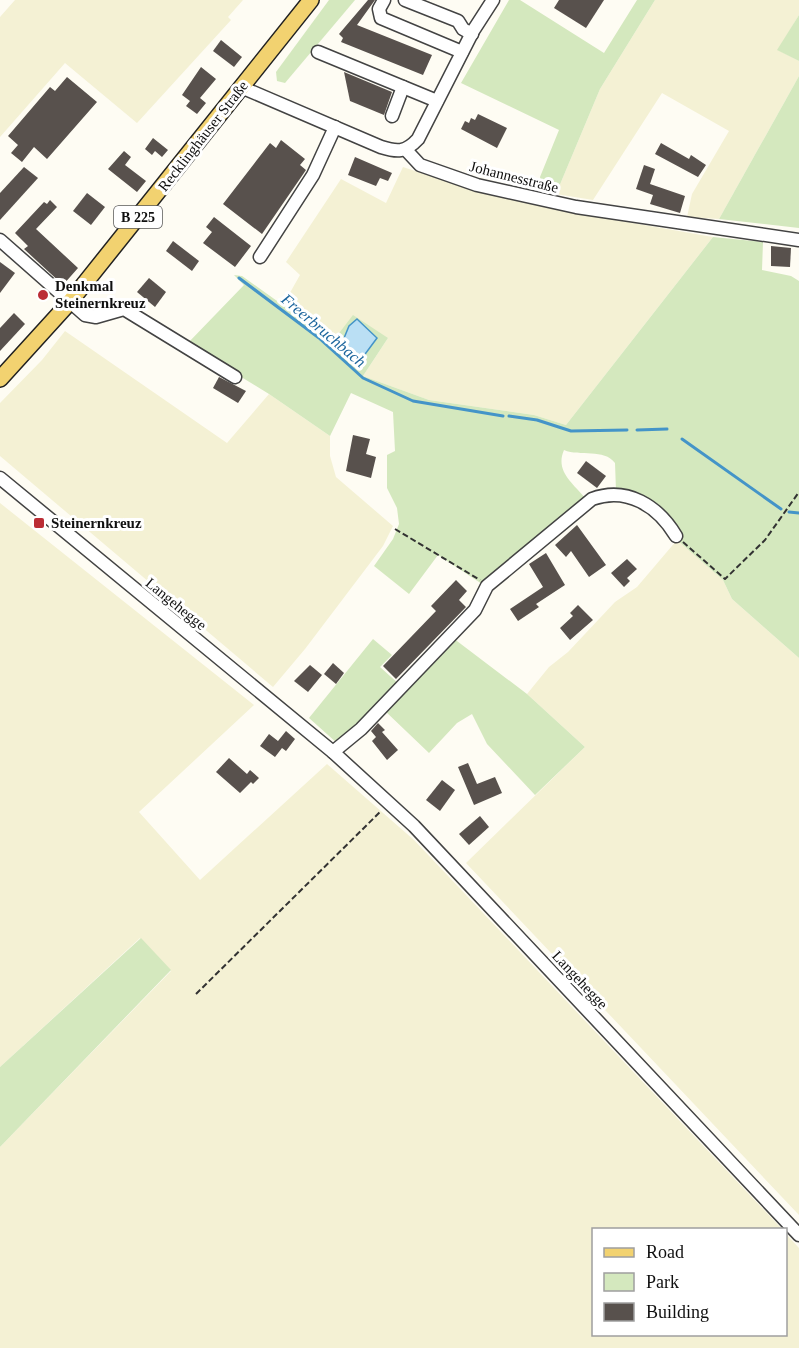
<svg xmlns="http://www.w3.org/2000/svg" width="799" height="1348" viewBox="0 0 799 1348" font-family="'Times New Roman',serif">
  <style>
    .farmland { fill: #f4f1d4 }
    .green { fill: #d4e8be }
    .water { fill: #badff4; stroke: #4494c8; stroke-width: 1.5 }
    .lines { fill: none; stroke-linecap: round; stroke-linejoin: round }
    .stream { stroke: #4494c8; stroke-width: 3 }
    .building { fill: #58514d }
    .minor-casing { stroke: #434343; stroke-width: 15 }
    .major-casing { stroke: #212121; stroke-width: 18 }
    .path { stroke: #323232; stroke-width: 2; stroke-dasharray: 6 3; stroke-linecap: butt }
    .minor { stroke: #fff; stroke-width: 12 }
    .major { stroke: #f2d270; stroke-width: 15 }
    .poi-dot { fill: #bb2d35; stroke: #fff; stroke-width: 2 }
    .labels { text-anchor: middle; stroke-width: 6; stroke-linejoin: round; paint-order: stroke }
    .shield { fill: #fff; stroke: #585858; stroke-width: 1.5 }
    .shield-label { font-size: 14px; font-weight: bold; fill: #101010 }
    .street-label { font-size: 15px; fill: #101010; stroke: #fff }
    .poi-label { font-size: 15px; font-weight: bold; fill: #101010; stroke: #fff; text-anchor: start }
    .water-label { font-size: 16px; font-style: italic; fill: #1d669d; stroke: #fff }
  </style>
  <rect width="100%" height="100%" fill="#fefcf3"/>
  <g class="farmland">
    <polygon points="15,0 243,0 228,17 231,20 137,123 65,63 0,137 0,17"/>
    <polygon points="655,0 799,0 799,15 778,50 799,61 799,76 719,219 687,217 692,194 729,131 662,93 593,200 556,194 600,89"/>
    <polygon points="403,167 482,193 570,212 713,237 566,425 534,415 429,400 363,376 388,338 333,341 283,305 300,275 286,262 341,179 386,203"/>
    <polygon points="65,331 227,443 269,394 330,436 330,456 336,477 393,526 383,546 305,649 273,687 0,456 0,403 42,360"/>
    <polygon points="0,503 254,705 139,812 200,880 327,764 414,840 782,1229 594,1230 594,1334 786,1334 786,1234 799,1248 799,1348 0,1348 0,1147 171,971 140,938 0,1067"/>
    <polygon points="677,540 723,580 732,599 799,658 799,1215 466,863 585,747 527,694 549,667 568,652 615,602 637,587"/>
  </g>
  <g class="green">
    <polygon points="329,0 355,0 285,83 277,81 276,72"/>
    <polygon points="509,0 520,0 604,53 637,0 655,0 600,89 556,194 542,185 540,177 559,130 461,83"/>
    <polygon points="799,15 799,61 777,50"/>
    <polygon points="799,76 799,228 719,219"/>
    <path d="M713,237L763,242L762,270L791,276L799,281V658L732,599L723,580L677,540L680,535L616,491L615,463C604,448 580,457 564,450C555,471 572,482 585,498L482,584L438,555L409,594L374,566L393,539L399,524L397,508L387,488V455L395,451L393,412L351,393L330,436L269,394L187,344L244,285L234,275L242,276L333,341L353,315L388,338L363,376L429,400L534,415L566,425Z"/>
    <polygon points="453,638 527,694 585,747 535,795 487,744 472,714 457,723 429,753 384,710"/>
    <polygon points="373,639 392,655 380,667 400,685 366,719 337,743 309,718"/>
    <polygon points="141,938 171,970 0,1147 0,1067"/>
  </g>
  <polygon class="water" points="357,319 377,338 360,361 344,349 342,343 349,326"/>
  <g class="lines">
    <g class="stream">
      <polyline points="239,278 319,338 363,378 413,401 503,416"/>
      <polyline points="509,416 537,420 571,431 627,430"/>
      <polyline points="637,430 667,429"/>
      <polyline points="682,439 781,509"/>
      <polyline points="789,512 799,513"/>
    </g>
  </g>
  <g class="building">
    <polygon points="368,0 375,0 357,25 432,55 423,75 341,42 343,38 339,34"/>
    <polygon points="559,0 604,0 586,28 554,8"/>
    <polygon points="221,40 242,57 234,67 213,51"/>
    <polygon points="201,67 216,79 200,98 206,103 197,114 186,106 190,101 182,95"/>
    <polygon points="344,72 392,92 384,115 350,101"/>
    <polygon points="67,77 97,102 47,159 34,147 22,162 11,153 18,145 8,136 50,87 55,91"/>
    <polygon points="478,114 507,128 497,148 461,129 465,121 469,123 471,118 475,120"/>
    <polygon points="153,138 168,150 162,157 155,151 152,155 145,149"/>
    <polygon points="281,140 305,159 300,165 306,170 262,234 223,204 270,143 276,148"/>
    <polygon points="661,143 689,159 691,155 706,165 698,177 655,154"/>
    <polygon points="124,151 131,157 125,165 146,181 137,192 108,169"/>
    <polygon points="355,157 392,173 388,181 380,178 376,186 348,175"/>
    <polygon points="644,165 655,169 650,184 685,196 680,213 650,204 653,195 636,189"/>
    <polygon points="24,167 38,178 0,220 0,193"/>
    <polygon points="87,193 105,207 91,225 73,211"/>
    <polygon points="50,200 57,207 36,229 78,268 63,285 24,249 28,246 15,233 44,202 47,204"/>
    <polygon points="214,217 251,246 235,267 203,243 212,232 206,227"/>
    <polygon points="173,241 199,261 192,271 166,251"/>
    <polygon points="771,246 791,248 790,267 771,266"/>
    <polygon points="0,262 15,273 0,293"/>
    <polygon points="149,278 166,292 155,307 137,292"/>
    <polygon points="14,313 25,324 0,351 0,328"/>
    <polygon points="219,377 246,391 238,403 213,388"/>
    <polygon points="353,435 370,439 366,454 376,457 371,478 346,471"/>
    <polygon points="586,461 606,476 597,488 577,473"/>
    <polygon points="577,525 606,565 589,577 571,551 566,557 555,545"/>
    <polygon points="546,553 565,585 536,604 539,607 518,621 510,609 543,587 529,564"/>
    <polygon points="627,559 637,569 627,578 630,581 624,587 611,573"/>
    <polygon points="456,580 467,591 459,600 466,607 396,679 383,666 436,611 431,606"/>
    <polygon points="578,605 593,620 570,640 560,628 573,616 570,613"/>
    <polygon points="333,663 344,673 336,684 324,674"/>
    <polygon points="310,665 322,675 308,692 294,681"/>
    <polygon points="378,723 385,730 382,732 398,750 387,760 372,741 376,737 371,731"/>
    <polygon points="286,731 295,739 286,751 282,748 275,757 260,746 269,734 278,741"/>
    <polygon points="229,758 247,774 250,770 259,778 253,784 251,782 240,793 216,772"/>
    <polygon points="468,763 477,784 495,777 502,793 474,805 458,767"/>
    <polygon points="442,780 455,790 440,811 426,800"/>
    <polygon points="480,816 489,827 469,845 459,834"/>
  </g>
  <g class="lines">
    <g class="minor-casing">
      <g id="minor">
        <polyline points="384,0 379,9 381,18 462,52"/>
        <polyline points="405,0 458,21 463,29 472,34"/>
        <polyline points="318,52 437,101"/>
        <path d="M241,87L381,147C397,152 405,153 418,139L473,31L493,0"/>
        <polyline points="392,116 403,87"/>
        <polyline points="406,150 420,165 477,185 576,207 799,240"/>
        <polyline points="0,240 85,315 96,317 124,309 235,377"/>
        <polyline points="260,257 313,175 335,127"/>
        <polyline points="0,478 333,752 414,826 799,1235"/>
        <path d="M333,752L361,729L475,610L487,586L592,499C627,486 658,506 676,536"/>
      </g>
    </g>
    <g class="major-casing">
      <polyline id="major" points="0,379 69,303 311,0"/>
    </g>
    <g class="path">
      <polyline points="395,529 480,580"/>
      <polyline points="683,542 725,579 765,540 799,492"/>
      <polyline points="196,994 381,811"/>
    </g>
    <use href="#minor" class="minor"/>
    <use href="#major" class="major"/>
  </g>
  <g class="poi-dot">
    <circle cx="43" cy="295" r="6"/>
    <rect x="33" y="517" width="12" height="12" rx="3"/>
  </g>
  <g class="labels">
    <rect class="shield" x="114" y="206" width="48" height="22" rx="4.5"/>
    <g class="shield-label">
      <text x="138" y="222">B 225</text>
    </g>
    <g class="street-label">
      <text transform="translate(203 136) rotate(-52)" y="5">Recklinghäuser Straße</text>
      <text transform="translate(514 177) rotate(14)" y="5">Johannesstraße</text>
      <text transform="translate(176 604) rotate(39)" y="5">Langehegge</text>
      <text transform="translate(580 980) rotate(47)" y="5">Langehegge</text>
    </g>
    <g class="poi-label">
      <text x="55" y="291">Denkmal<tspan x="55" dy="17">Steinernkreuz</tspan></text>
      <text x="51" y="528">Steinernkreuz</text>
    </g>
    <g class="water-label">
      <text transform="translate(324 330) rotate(40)" y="6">Freerbruchbach</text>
    </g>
  </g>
  <rect x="592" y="1228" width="195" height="108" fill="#ffffff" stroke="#9f9f9f" stroke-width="1.5"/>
  <rect x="604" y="1248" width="30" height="9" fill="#f2d270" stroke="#9f9f9f" stroke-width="1.5"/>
  <text x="646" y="1258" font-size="18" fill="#101010">Road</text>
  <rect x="604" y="1273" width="30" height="18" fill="#d4e8be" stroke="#9f9f9f" stroke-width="1.5"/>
  <text x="646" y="1288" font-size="18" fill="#101010">Park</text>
  <rect x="604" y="1303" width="30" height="18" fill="#58514d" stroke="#9f9f9f" stroke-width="1.5"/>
  <text x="646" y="1318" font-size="18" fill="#101010">Building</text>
</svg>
